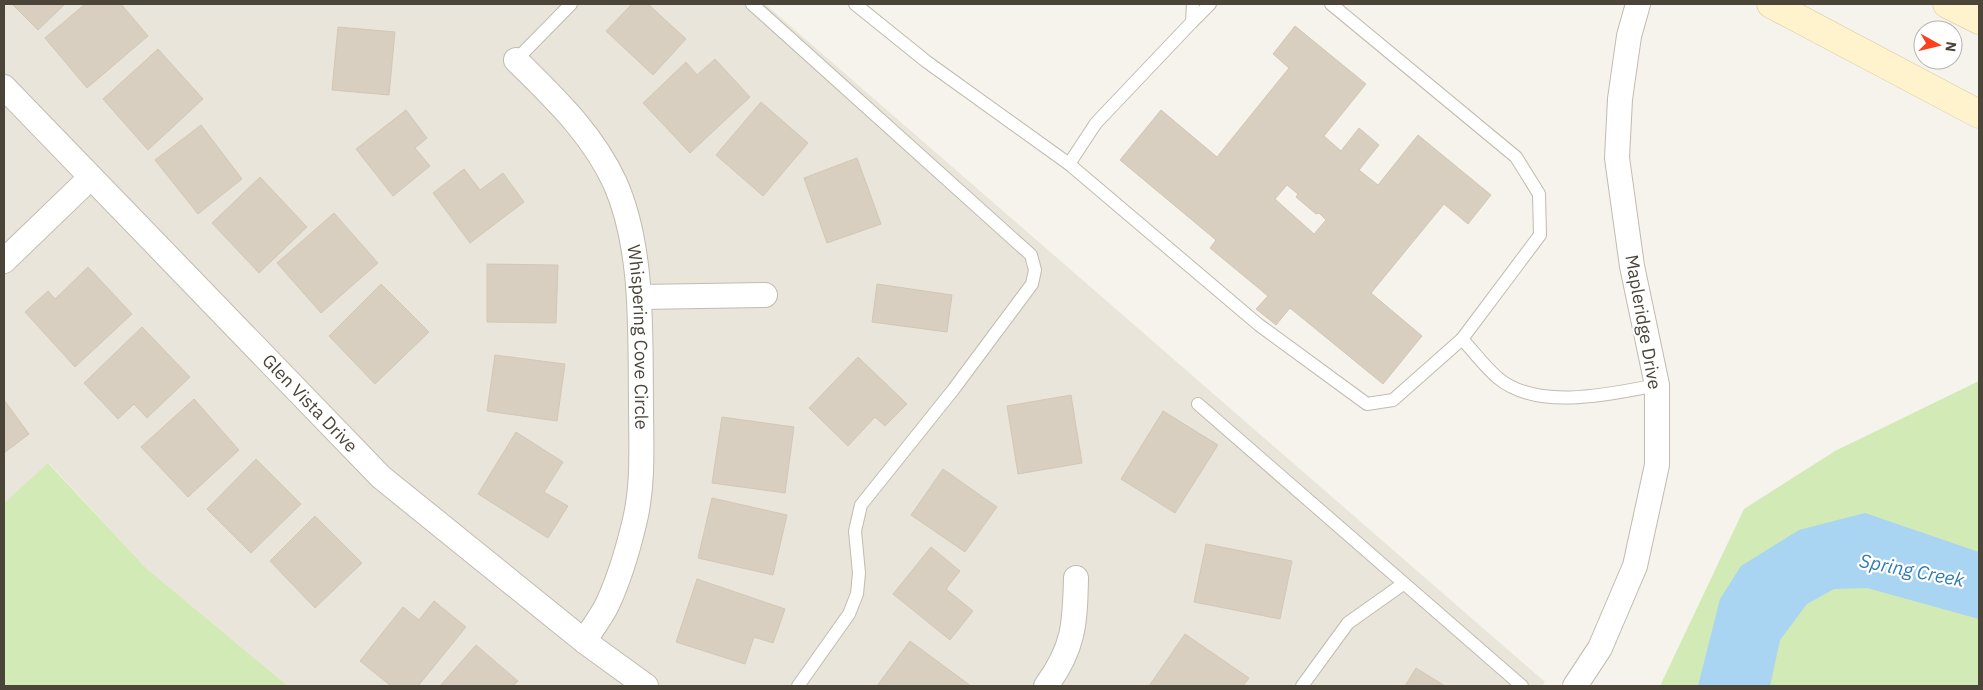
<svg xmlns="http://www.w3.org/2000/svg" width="1983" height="690" viewBox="0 0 1983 690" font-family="'IBM Plex Sans',sans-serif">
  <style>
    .residential { fill: #eae5da }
    .green { fill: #d2eab5 }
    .water { fill: #a9d4f2 }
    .building { fill: #d8cfc1; stroke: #d3c7b4; fill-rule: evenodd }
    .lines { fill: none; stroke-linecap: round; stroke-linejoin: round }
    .service-casing { stroke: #c2bbae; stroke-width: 14 }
    .minor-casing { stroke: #c2bbae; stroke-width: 26 }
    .secondary-casing { stroke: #d6c79b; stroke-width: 29 }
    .service { stroke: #fff; stroke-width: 12 }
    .minor { stroke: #fff; stroke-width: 24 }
    .secondary { stroke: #fff3cd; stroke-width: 28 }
    .labels { text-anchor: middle; stroke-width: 4.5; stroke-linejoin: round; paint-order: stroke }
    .street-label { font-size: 18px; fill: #4b4439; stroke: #fff }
    .water-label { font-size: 19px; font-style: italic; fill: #2e7ab2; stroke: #fff }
  </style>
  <rect width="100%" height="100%" fill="#f6f3ec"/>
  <polygon class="residential" points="4,4 765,4 1545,682 1542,686 288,686 146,568 49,463 4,503"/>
  <g class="green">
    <polygon points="1979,381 1979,686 1660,686 1744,509 1835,451"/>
    <polygon points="48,463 146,568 288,686 4,686 4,503"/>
  </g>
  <polygon class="water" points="1865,513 1979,552 1979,619 1867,588 1834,589 1807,604 1780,640 1770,686 1698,686 1720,599 1741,566 1799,530"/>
  <g class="building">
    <polygon points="12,4 65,4 38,30"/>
    <polygon points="85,4 121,4 148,36 87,88 45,38"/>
    <polygon points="632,4 648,4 686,39 653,75 606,31"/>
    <path d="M1295,26L1366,84L1324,136L1341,151L1359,128L1379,145L1359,170L1378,185L1418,135L1491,195L1468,224L1444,204L1371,293L1422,336L1383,384L1290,308L1276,325L1256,309L1268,296L1210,248L1216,240L1120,160L1161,110L1217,157L1289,68L1273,54ZM1287,185L1298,194L1296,197L1316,214L1319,213L1326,220L1314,234L1275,199Z"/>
    <polygon points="338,27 395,32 389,95 332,90"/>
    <polygon points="158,49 203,99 148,150 103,99"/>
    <polygon points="715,59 750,97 690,153 643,103 686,62 697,75"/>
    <polygon points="761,102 808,143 763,196 716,155"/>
    <polygon points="406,110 427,138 415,148 430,166 393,196 356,149"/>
    <polygon points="201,125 242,179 198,214 155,160"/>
    <polygon points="857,158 881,224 827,243 804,178"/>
    <polygon points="464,169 480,190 503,173 524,202 470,243 433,193"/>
    <polygon points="260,177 307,227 259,273 212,223"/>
    <polygon points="334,213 378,263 321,313 277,263"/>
    <polygon points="487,264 558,265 556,323 487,322"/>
    <polygon points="88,267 132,314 75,367 25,312 48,291 55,299"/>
    <polygon points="381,284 429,332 375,384 329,336"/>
    <polygon points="877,284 952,295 947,332 872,322"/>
    <polygon points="142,327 190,377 147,418 134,404 118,419 84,383"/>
    <polygon points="495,355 565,364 557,421 487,411"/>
    <polygon points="858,357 907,404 885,426 875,417 848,446 809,408"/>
    <polygon points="1071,395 1082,463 1018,474 1007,406"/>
    <polygon points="194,399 239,450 188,497 141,447"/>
    <polygon points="4,400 29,434 4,453"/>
    <polygon points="1163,411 1218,445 1175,513 1121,479"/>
    <polygon points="722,417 794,427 785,493 712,483"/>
    <polygon points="516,432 563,462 544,492 568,506 548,538 478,494"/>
    <polygon points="256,459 301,504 251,553 207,509"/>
    <polygon points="943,469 997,507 965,552 911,515"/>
    <polygon points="712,498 787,515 773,575 698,558"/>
    <polygon points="315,516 362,563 315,608 270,561"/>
    <polygon points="1206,544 1292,561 1280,619 1194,602"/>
    <polygon points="931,547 960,571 946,589 973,611 950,640 893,594"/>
    <polygon points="697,579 785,609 773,643 754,637 745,664 676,642"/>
    <polygon points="434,601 466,627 418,686 391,686 360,661 403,607 419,620"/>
    <polygon points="1185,634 1249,678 1243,686 1149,686"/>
    <polygon points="910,641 971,686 877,686"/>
    <polygon points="476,645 518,681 513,686 440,686"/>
    <polygon points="1416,668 1445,686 1405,686"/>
  </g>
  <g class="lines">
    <g class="service-casing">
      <g id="service">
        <polyline points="752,4 1031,255 1035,270 1032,284 953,390 861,505 855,531 859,573 857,594 849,614 798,686"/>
        <polyline points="855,4 927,62 1069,164"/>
        <path d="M1193,4L1192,22L1096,123L1069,164L1259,325L1367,404L1393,400L1462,339C1474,352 1485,367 1498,378C1537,411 1611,394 1657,385"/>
        <polyline points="1331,4 1516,157 1539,194 1540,235 1462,339"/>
        <polyline points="1192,22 1210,4"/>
        <polyline points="516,60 571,4"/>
        <polyline points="1198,404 1522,686"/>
        <polyline points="1302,686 1348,623 1403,584"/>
      </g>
    </g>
    <g class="minor-casing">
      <g id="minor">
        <path id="s1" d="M516,60C554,98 592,133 615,183C644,248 640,334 641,403C641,443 644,485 634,524C628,549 619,579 608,603C602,616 592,629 584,641"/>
        <path id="s2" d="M4,87L381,477L584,641L646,686"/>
        <polyline points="4,261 90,178"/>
        <polyline points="640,297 765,295"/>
        <path d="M1046,686C1074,648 1075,624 1076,578"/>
        <polyline points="1575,686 1600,648 1635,566 1657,465 1657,385 1632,266 1617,158 1620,99 1629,36 1638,4"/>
      </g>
    </g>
    <g class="secondary-casing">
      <g id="secondary">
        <polyline points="1771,4 1979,114"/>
        <polyline points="1947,4 1979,20"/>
      </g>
    </g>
    <use href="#service" class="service"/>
    <use href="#minor" class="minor"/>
    <use href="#secondary" class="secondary"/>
  </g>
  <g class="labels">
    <g class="street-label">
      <text transform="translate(1643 322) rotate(80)" y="6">Mapleridge Drive</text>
      <text dy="6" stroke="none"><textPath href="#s1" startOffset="316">Whispering Cove Circle</textPath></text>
      <text dy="6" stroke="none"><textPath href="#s2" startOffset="440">Glen Vista Drive</textPath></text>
    </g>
    <g class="water-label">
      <text transform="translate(1912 570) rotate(11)" y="7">Spring Creek</text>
    </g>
  </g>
  <rect width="1983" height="690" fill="none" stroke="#4b4439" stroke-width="10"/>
  <g transform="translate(1938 45) rotate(98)"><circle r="24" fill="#ffffff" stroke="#b7b4b0"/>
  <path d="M0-4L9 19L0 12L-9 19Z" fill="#fc3f1d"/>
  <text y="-8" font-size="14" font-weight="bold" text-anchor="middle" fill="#4b4439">N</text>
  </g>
</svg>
